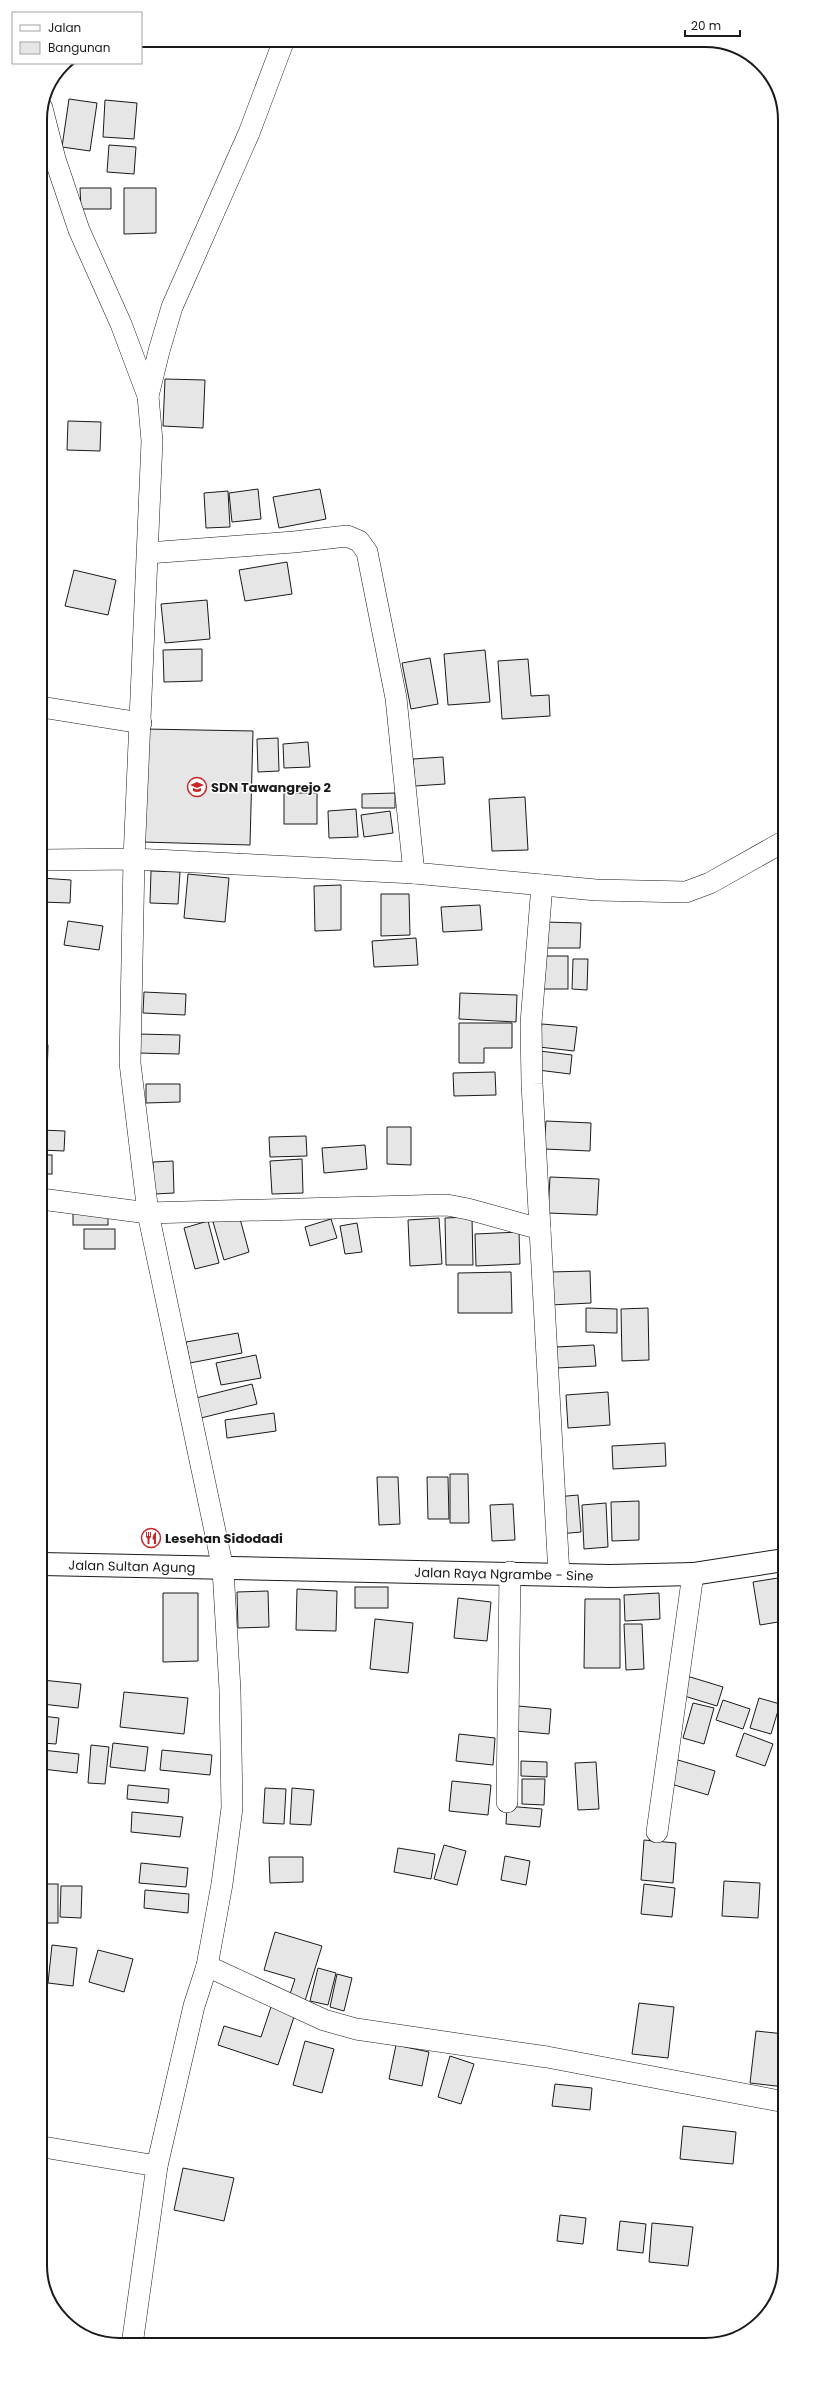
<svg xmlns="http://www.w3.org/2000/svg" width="825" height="2385" viewBox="0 0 825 2385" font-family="Poppins,sans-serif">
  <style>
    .building { fill: #e6e6e6; stroke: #1a1a1a }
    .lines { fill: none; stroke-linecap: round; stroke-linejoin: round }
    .minor-casing { stroke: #1a1a1a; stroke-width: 22 }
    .major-casing { stroke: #1a1a1a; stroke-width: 24 }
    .minor { stroke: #fff; stroke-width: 21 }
    .major { stroke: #fff; stroke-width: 22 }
    .labels { text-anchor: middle; stroke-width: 3; stroke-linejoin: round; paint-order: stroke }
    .poi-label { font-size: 13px; font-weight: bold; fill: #1a1a1a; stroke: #fff; text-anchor: start }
    .street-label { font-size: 13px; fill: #1a1a1a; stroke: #fff }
    .rim { fill: none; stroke: #1a1a1a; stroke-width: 2 }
  </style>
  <rect width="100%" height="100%" fill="#fff"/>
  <g class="building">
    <polygon points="69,99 97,103 90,151 62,147"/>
    <polygon points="105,100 137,103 134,139 103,137"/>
    <polygon points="109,145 136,147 134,174 107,172"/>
    <polygon points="80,188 111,188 111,209 81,209"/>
    <polygon points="124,188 156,188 156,233 124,234"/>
    <polygon points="165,379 205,380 203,428 163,426"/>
    <polygon points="68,421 101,422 100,451 67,450"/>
    <polygon points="258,489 261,519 232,522 229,493"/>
    <polygon points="320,489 326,519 279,528 273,497"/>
    <polygon points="228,491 230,527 206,528 204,493"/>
    <polygon points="287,562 292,594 245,601 239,570"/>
    <polygon points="74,570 116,580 108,615 65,606"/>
    <polygon points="207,600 210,639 165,643 161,604"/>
    <polygon points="202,649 202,681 164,682 163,650"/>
    <polygon points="485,650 490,702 448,705 444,654"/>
    <polygon points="430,658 438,704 411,709 402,663"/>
    <polygon points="528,659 531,696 549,695 550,716 502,719 498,661"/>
    <polygon points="145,729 253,731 250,845 141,842"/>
    <polygon points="278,738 279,771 258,772 257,739"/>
    <polygon points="308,742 310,767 284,768 283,744"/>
    <polygon points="443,757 445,784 415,786 413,759"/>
    <rect x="284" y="793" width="33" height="31"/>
    <polygon points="395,793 395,808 362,808 362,794"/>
    <polygon points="525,797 528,850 492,851 489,799"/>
    <polygon points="356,809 358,837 329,838 328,811"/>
    <polygon points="390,811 393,833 364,837 361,815"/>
    <polygon points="151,871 180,872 178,904 150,903"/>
    <polygon points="188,874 229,878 225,922 184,918"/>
    <polygon points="41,878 71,880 70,903 41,902"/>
    <polygon points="341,885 341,930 315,931 314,886"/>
    <polygon points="381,894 409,894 410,935 381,936"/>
    <polygon points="480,905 482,930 443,932 441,907"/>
    <polygon points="68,921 103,926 99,950 64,945"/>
    <polygon points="544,922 581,923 580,948 543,948"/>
    <polygon points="416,938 418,965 374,967 372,941"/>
    <rect x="540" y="956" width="28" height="33"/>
    <polygon points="573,959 588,959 587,990 572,989"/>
    <polygon points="144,992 186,994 185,1015 143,1013"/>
    <polygon points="460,993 517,995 516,1022 459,1019"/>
    <polygon points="459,1023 512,1023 512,1048 484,1048 484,1063 459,1063"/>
    <polygon points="542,1024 577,1027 574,1051 539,1047"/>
    <polygon points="139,1034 180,1035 179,1054 138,1053"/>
    <polygon points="41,1045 48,1045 47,1077 41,1076"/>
    <polygon points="540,1051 572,1055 570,1074 538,1070"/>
    <polygon points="495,1072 496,1095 454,1096 453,1073"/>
    <polygon points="146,1084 180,1084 180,1102 146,1103"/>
    <polygon points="546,1121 591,1123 590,1151 544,1149"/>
    <polygon points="387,1127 411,1127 411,1165 387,1164"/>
    <polygon points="41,1130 65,1131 64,1151 41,1150"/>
    <polygon points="306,1136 307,1156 270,1157 269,1137"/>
    <polygon points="365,1145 367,1169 324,1173 322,1148"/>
    <rect x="41" y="1155" width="11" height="19"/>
    <polygon points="302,1159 303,1193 272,1194 270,1161"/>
    <polygon points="173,1161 174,1193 154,1194 153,1162"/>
    <polygon points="550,1177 599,1179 597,1215 548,1213"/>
    <rect x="73" y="1210" width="35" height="15"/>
    <polygon points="239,1215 249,1252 224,1260 213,1222"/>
    <polygon points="472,1217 473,1265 446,1265 445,1218"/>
    <polygon points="439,1218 442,1264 410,1266 408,1220"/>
    <polygon points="331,1219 337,1238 310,1246 305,1227"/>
    <polygon points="208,1221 219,1263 195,1269 184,1228"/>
    <polygon points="357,1223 362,1252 345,1254 340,1226"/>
    <rect x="84" y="1229" width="31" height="20"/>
    <polygon points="519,1232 520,1264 476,1266 475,1234"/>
    <polygon points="590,1271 591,1303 550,1305 549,1272"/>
    <polygon points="511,1272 512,1313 458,1313 458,1273"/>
    <polygon points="586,1308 617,1309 617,1333 586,1332"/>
    <polygon points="648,1308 649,1360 622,1361 621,1309"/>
    <polygon points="238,1333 242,1353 190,1363 186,1342"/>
    <polygon points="594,1345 596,1366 557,1368 556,1347"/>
    <polygon points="256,1355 261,1378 221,1385 216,1363"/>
    <polygon points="252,1384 257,1404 201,1418 196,1398"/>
    <polygon points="608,1392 610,1425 568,1428 566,1395"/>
    <polygon points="274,1413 276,1431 227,1438 225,1420"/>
    <polygon points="665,1443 666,1466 613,1469 612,1446"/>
    <polygon points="450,1474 468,1474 469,1523 450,1523"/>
    <polygon points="377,1477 398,1477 400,1524 379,1525"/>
    <polygon points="427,1477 448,1477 449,1519 428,1519"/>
    <polygon points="578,1495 581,1532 559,1534 556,1497"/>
    <polygon points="639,1501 639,1540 612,1541 611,1502"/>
    <polygon points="606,1503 608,1547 584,1549 582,1505"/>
    <polygon points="513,1504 515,1540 492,1541 490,1505"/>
    <polygon points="784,1577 784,1621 760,1625 753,1582"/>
    <rect x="355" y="1587" width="33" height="21"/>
    <polygon points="297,1589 337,1591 336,1631 296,1630"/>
    <polygon points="268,1591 269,1627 238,1628 237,1592"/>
    <polygon points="163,1593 198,1593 198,1661 163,1662"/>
    <polygon points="659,1593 660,1619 625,1621 624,1595"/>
    <polygon points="458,1598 491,1602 487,1641 454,1638"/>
    <polygon points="585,1599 620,1599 620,1668 584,1668"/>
    <polygon points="375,1619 413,1623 408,1673 370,1669"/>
    <polygon points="624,1624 642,1624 644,1669 626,1670"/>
    <polygon points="687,1676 723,1687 717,1706 681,1695"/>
    <polygon points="42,1680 81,1684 78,1708 42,1704"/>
    <polygon points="124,1692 188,1698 184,1734 120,1727"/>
    <polygon points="759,1698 780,1704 771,1734 750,1728"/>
    <polygon points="723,1700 750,1709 743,1729 716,1720"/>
    <polygon points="693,1703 714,1708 704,1744 683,1738"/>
    <polygon points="518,1706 551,1709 549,1734 516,1731"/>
    <polygon points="42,1716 59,1718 56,1744 42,1743"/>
    <polygon points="744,1733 773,1744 765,1766 736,1756"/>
    <polygon points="459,1734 495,1738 493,1765 456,1761"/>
    <polygon points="113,1743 148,1747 145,1771 110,1767"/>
    <polygon points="91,1745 109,1747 105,1784 88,1783"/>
    <polygon points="42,1750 79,1754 77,1773 42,1769"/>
    <polygon points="162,1750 212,1755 210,1775 160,1770"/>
    <polygon points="678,1760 715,1771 708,1795 671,1784"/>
    <polygon points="521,1761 547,1762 547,1777 521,1776"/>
    <polygon points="596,1762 599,1809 578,1810 575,1763"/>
    <polygon points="522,1779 545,1779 544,1805 522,1804"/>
    <polygon points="452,1781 491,1785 488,1815 449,1811"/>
    <polygon points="128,1785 169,1789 168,1803 127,1799"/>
    <polygon points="265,1788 286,1789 284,1824 263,1823"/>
    <polygon points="292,1788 314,1790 311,1825 290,1824"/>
    <polygon points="507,1806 542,1809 540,1827 506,1824"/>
    <polygon points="132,1812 183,1817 180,1837 131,1832"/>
    <polygon points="644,1840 676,1843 673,1883 641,1880"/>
    <polygon points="444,1845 466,1851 457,1885 434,1879"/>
    <polygon points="398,1848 435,1854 431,1879 394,1872"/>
    <polygon points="505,1856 530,1861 526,1885 501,1880"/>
    <polygon points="269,1857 303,1857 303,1882 270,1883"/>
    <polygon points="141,1863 188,1868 186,1887 139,1883"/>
    <polygon points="724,1881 760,1883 758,1918 722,1916"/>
    <rect x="42" y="1884" width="16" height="39"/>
    <polygon points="644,1884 675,1888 672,1917 641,1914"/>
    <polygon points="61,1886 82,1886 81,1918 60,1917"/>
    <polygon points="145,1890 189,1894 188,1913 144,1908"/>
    <polygon points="275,1932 322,1946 304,2004 288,2000 295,1979 264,1970"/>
    <polygon points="52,1945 77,1948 73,1986 48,1983"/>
    <polygon points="98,1950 133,1959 124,1992 89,1982"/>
    <polygon points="42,1951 46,1952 43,1984 42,1984"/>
    <polygon points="318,1968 336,1973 328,2005 310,2001"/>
    <polygon points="337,1974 352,1978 344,2011 330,2007"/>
    <polygon points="639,2003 674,2007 668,2058 632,2054"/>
    <polygon points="271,2007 295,2014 278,2065 218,2045 224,2026 261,2037"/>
    <polygon points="756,2031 785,2034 785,2087 750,2083"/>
    <polygon points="305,2041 334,2049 322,2093 293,2085"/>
    <polygon points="396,2045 429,2052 422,2086 389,2079"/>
    <polygon points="450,2056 474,2064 461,2104 438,2097"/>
    <polygon points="555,2084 592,2088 590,2110 552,2106"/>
    <polygon points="683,2126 736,2132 733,2164 680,2159"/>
    <polygon points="183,2168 234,2178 224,2221 174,2210"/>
    <polygon points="560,2215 586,2218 583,2244 557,2241"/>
    <polygon points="620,2221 646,2224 643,2253 617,2250"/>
    <polygon points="652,2223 693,2227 688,2266 649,2262"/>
  </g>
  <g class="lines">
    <g class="minor-casing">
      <g id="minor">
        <polyline points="42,108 55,159 79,230 121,324 148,396 152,441 134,859 130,1063 148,1213 223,1569 230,1690 232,1808 222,1884 207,1966 194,2006 157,2166 132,2345"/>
        <polyline points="148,396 159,351 172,307 249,133 284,40"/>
        <polyline points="148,553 294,542 347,536 359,541 367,552 396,698 414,873"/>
        <polyline points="41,707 141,723"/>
        <polyline points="41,860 134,859 414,873 596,890 686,892 710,883 783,842"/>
        <polyline points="542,885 531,1023 532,1084 559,1575"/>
        <polyline points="41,1199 148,1213 447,1205 468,1209 540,1229"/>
        <polyline points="507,1802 510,1572"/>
        <polyline points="657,1832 693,1574"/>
        <polyline points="207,1966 324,2020 356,2029 547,2057 785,2102"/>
        <polyline points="43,2147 157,2166"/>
      </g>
    </g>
    <g class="major-casing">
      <g id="major">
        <path id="s1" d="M42,1564L610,1576L693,1574L784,1560"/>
      </g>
    </g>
    <use href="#minor" class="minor"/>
    <use href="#major" class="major"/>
  </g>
  <defs>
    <g id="school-ring" transform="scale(1)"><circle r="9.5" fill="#fff" stroke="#c62828" stroke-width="1.5"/><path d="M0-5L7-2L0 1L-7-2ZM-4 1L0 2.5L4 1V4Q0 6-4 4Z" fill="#c62828"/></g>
    <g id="restaurant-ring" transform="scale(1)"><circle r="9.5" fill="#fff" stroke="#c62828" stroke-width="1.5"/><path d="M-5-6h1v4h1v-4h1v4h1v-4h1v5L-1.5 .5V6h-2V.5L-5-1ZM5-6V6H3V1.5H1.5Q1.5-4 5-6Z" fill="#c62828"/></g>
  </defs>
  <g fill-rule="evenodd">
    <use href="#school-ring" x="197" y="787"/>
    <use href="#restaurant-ring" x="151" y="1538"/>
  </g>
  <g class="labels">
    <g class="poi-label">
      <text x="211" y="792">SDN Tawangrejo 2</text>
      <text x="165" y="1543">Lesehan Sidodadi</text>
    </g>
    <g class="street-label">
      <text dy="5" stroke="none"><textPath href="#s1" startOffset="90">Jalan Sultan Agung</textPath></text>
      <text dy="5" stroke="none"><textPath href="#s1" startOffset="462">Jalan Raya Ngrambe - Sine</textPath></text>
    </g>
  </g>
  <path d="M0 0H825V2385H0ZM120 47H705A73 73 0 0 1 778 120V2265A73 73 0 0 1 705 2338H120A73 73 0 0 1 47 2265V120A73 73 0 0 1 120 47Z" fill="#fff" fill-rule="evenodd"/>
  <path class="rim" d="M120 47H705A73 73 0 0 1 778 120V2265A73 73 0 0 1 705 2338H120A73 73 0 0 1 47 2265V120A73 73 0 0 1 120 47Z"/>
  <rect x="12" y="12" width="130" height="52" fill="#ffffff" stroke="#a3a3a3"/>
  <rect x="20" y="25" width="20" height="6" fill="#ffffff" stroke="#a3a3a3"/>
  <text x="48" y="32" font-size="12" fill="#1a1a1a">Jalan</text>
  <rect x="20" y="42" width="20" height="12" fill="#e6e6e6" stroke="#a3a3a3"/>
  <text x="48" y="52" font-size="12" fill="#1a1a1a">Bangunan</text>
  <path d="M685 30v6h55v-6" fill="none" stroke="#1a1a1a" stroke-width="2"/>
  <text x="691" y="30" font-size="12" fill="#1a1a1a" stroke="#ffffff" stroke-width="3" paint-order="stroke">20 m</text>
</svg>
